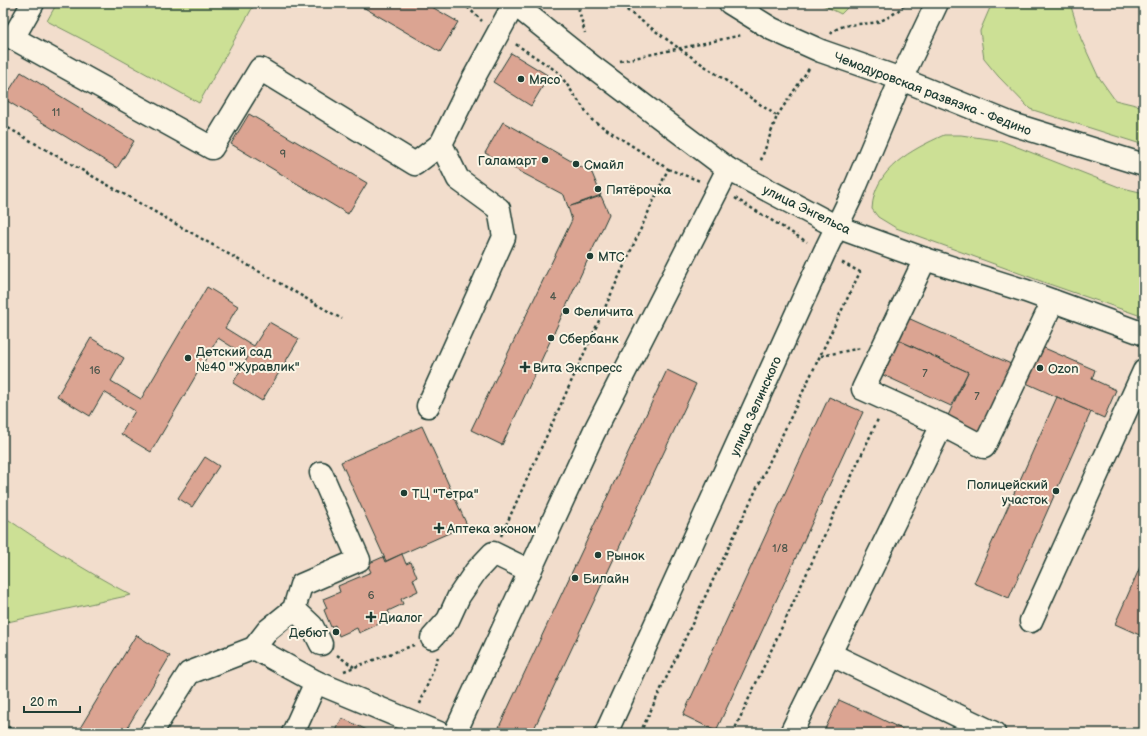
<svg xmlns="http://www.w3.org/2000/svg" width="1147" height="736" viewBox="0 0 1147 736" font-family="'Balsamiq Sans',sans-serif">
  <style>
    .green { fill: #cce095; stroke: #768e64 }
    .building { fill: #dba492; stroke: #1f3d34 }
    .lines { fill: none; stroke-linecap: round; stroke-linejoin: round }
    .minor-casing { stroke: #1f3d34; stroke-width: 25 }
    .path { stroke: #1f3d34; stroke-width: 2.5; stroke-dasharray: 3 3; stroke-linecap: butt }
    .minor { stroke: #fcf5e5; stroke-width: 22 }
    .poi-dot { fill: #1f3d34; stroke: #fcf5e5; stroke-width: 1.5 }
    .labels { text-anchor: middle; stroke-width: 4; stroke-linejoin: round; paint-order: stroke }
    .number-label { font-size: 11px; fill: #4e574c }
    .poi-label { font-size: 13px; fill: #1f3d34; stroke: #fcf5e5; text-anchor: start }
    .street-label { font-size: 13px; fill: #1f3d34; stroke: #fcf5e5 }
  </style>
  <rect width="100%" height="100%" fill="#f2ddcc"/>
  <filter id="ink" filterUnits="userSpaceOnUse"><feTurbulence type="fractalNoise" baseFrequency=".025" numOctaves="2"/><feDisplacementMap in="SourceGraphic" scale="8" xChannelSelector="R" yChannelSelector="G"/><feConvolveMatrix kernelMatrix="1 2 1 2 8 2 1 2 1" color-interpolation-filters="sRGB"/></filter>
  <g filter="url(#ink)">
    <g class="green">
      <polygon points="57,3 255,3 199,103 105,51 47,21"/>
      <polygon points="819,3 850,3 850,5 841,14"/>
      <polygon points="992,3 1070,3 1081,39 1098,76 1115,100 1144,107 1144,145 1030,109 998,76 984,59 980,31"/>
      <path d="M944,135H961L1002,141L1119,187L1144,193V317L1046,283L896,228L878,217L872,209C874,169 911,150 944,135Z"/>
      <path d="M3,516C44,544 87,572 131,595L3,623Z"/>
    </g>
    <g class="building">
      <polygon points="356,3 425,3 458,22 440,52"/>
      <polygon points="511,53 549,76 531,106 493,82"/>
      <polygon points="21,72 134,141 117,168 4,99"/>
      <polygon points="249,114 367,183 348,214 231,144"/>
      <polygon points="503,122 592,173 601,195 568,207 564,195 485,153"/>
      <polygon points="601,196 609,214 502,445 471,430 572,220 568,207"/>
      <polygon points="207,287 238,306 225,328 254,346 269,322 299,339 262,401 233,383 248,357 218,338 151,452 121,434 135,411 104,392 90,416 57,396 91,338 124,358 111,381 141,399"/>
      <polygon points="908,318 1011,364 979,436 946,420 968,372 898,340"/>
      <polygon points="898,340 968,372 951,406 881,374"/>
      <polygon points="1042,347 1095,370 1092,379 1116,390 1104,418 1026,383"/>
      <polygon points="667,370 696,384 532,733 513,733 499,727"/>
      <polygon points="829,397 863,412 716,731 683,715"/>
      <polygon points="1057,397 1091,412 1009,598 974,583"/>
      <polygon points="422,426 467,525 386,561 341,462"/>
      <polygon points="205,457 219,466 192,507 178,498"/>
      <polygon points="402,554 406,564 411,562 417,577 413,579 418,591 401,599 403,604 388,611 392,618 359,633 357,628 339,636 335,625 331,627 324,610 327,608 323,599 340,592 338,586 371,572 367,564 383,557 385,562"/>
      <polygon points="1144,558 1144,637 1115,624"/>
      <polygon points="136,635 170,656 124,733 77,733"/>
      <polygon points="839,700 877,717 910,733 823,733"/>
      <polygon points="342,718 373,733 335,733"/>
    </g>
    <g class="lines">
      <g class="minor-casing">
        <g id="minor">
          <polyline points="33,3 13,38 212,148 260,69 415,164 441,144"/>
          <polyline points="513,3 593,67 728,169 837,227 925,259 1026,291 1144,334"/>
          <polyline points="730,3 772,29 821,51 901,79 1012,124 1144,165"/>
          <polyline points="925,259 863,389 942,425 984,447 1053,301"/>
          <polyline points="428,406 504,237 499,209 458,179 441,144 472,81 514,4"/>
          <polyline points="294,609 312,626 321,644"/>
          <polyline points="1031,621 1144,371"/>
          <polyline points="432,638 448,620 459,596 476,571 493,553 530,571"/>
          <polyline points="254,648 316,682 293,733"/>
          <polyline points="830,654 994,733"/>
          <polyline points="316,682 439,733"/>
          <polyline points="151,733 189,673 254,648 268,630 294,609 301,585 359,560 321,473"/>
          <polyline points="455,733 594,432 728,169"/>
          <polyline points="606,733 824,253 852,195 901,79 937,3"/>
          <polyline points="791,733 942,425"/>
        </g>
      </g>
      <g class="path">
        <polyline points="463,3 482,21"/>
        <polyline points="577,3 585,33"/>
        <polyline points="617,3 680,49 777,116 760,163"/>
        <path d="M831,34C840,21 867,26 880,21C890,17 899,11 906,3"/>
        <polyline points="620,61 742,35"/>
        <polyline points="777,116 810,67"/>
        <polyline points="3,125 342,319"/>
        <polyline points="668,169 700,181"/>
        <polyline points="735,198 807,242"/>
        <polyline points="821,356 861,348"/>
        <polyline points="501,536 668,169 592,120 558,72 514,43"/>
        <polyline points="337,655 354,667"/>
        <polyline points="344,671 414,645"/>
        <polyline points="420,704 438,657"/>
        <polyline points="3,723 17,733"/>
        <polyline points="640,733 860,272 841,262"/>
        <polyline points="733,733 879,417"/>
      </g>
      <use href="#minor" class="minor"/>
    </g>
  </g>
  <g class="poi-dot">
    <circle cx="521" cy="79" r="4"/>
    <circle cx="545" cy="160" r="4"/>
    <circle cx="576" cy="164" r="4"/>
    <circle cx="598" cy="189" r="4"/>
    <circle cx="590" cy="256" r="4"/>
    <circle cx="566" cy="311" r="4"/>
    <circle cx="551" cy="338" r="4"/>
    <circle cx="188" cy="358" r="4"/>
    <path d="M523 361h4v4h4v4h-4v4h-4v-4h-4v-4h4z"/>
    <circle cx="1040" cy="368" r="4"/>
    <circle cx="1056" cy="491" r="4"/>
    <circle cx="404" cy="493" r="4"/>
    <path d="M437 522h4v4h4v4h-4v4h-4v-4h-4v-4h4z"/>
    <circle cx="598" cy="555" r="4"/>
    <circle cx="575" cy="578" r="4"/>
    <path d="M369 611h4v4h4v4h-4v4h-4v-4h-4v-4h4z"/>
    <circle cx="336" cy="632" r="4"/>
  </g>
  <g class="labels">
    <g class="number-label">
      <text x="56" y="116">11</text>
      <text x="283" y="158">9</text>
      <text x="553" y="300">4</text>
      <text x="95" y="374">16</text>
      <text x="925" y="377">7</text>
      <text x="977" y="400">7</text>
      <text x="780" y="552">1/8</text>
      <text x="371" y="599">6</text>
    </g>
    <g class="poi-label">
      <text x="529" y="84">Мясо</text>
      <text x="537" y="165" text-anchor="end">Галамарт</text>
      <text x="584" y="169">Смайл</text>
      <text x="606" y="194">Пятёрочка</text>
      <text x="598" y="261">МТС</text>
      <text x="574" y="316">Феличита</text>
      <text x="559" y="343">Сбербанк</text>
      <text x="196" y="356">Детский сад<tspan x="196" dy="15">№40 "Журавлик"</tspan></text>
      <text x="533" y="372">Вита Экспресс</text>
      <text x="1048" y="373">Ozon</text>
      <text x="1048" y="489" text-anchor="end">Полицейский<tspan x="1048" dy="15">участок</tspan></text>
      <text x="412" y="498">ТЦ "Тетра"</text>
      <text x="447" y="533">Аптека эконом</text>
      <text x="606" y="560">Рынок</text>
      <text x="583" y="583">Билайн</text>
      <text x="379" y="622">Диалог</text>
      <text x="328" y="637" text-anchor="end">Дебют</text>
    </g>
    <g class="street-label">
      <text transform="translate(933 93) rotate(21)" y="5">Чемодуровская развязка - Федино</text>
      <text transform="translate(807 209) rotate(26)" y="5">улица Энгельса</text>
      <text transform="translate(755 406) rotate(-66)" y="5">улица Зелинского</text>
    </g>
  </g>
  <rect width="1147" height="736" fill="none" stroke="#fcf5e5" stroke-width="16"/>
  <rect x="8" y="8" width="1131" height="720" fill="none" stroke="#1f3d34" stroke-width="1.5" filter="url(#ink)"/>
  <path d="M24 706v6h56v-6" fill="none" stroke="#1f3d34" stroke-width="2"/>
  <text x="30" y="706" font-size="12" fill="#1f3d34" stroke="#fcf5e5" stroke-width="3" paint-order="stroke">20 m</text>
</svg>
